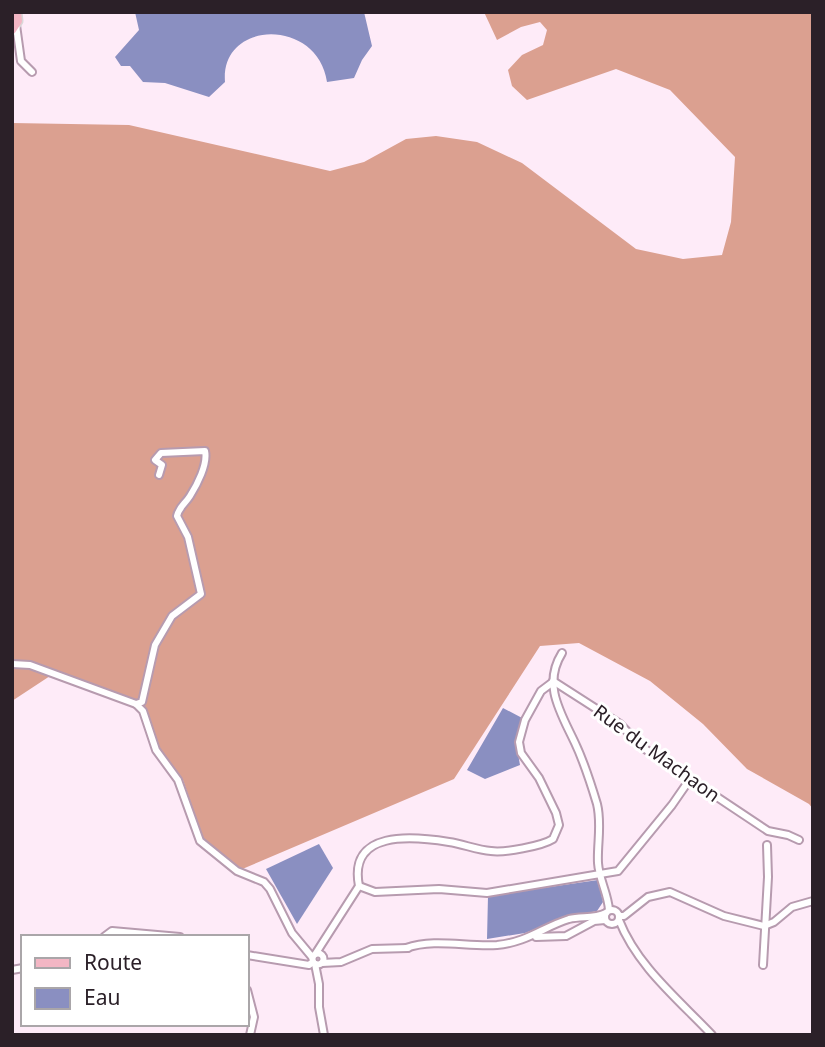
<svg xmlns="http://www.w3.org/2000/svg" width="825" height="1047" viewBox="0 0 825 1047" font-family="'Noto Sans',sans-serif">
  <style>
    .forest { fill: #dba090 }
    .water { fill: #8a8fc1 }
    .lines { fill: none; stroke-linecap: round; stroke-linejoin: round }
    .minor-casing { stroke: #b79baf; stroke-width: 10 }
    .major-casing { stroke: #d9d7d8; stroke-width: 11 }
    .minor { stroke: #fff; stroke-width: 6 }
    .major { stroke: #f3b6c4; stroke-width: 8 }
    .labels { text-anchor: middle; stroke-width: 6; stroke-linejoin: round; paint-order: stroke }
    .street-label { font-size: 19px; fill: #2b2028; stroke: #fff }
  </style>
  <rect width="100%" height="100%" fill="#feebf8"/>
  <polygon class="forest" points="484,12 813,12 813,809 809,804 747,769 703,724 650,681 579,643 540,646 454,779 240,870 204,841 183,780 156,743 145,711 129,699 50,676 12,701 12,123 129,125 330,171 364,162 406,139 436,136 477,142 522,163 636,249 683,259 722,255 731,222 735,157 670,90 616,69 527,100 512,86 508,70 522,55 543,45 547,30 540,22 521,27 497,40"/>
  <g class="water">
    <path d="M135,12H364L372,46L362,60L354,78L327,82C318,18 220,19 225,82L209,97L165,83L143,82L130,66H121L115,57L139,30Z"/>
    <polygon points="503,708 524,719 516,742 520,765 485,779 467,770"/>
    <polygon points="319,844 333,868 297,924 266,869"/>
    <polygon points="598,880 603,902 597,911 563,918 525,933 487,939 488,896"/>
  </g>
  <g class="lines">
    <g class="minor-casing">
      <g id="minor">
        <polyline points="16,25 21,61 32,72"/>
        <path d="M562,653C542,685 561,713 575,743C584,762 591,784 597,804C602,824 597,844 598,863C599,879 608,894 609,910"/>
        <polyline points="12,664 30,665 136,704 143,711 156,750 178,780 200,841 237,871 264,882 270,889 292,933 312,957"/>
        <polyline points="553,681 620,724 642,747 768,831 788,835 799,840"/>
        <path d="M136,704L142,702L155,645L172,616L201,594L188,537L177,516C179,507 185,504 190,496C197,485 208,464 205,451L161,453L155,460L162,465L159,475"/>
        <path d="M359,886C348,830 412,836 449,842C463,844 477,850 491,851C504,853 542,846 553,839L559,825L556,813L539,778L521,753L519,742L525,720L541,691L553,682"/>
        <circle cx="612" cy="917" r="7"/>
        <polyline points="619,916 624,916 648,897 670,892 724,916 764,926 774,922 792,907 813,901"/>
        <path d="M619,920C637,966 678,999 712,1035"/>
        <polyline points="104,937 112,931 180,937"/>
        <polyline points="536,937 566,936 594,921 605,920"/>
        <path d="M406,948C435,938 466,947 497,945C528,942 543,927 569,919C582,916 594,919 606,913"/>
        <polyline points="316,953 359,886 375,892 439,889 487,893 618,871 672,805 690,779"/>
        <circle cx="318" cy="959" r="5.5"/>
        <polyline points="247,955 309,965 313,962"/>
        <polyline points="322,963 341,962 372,949 408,948"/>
        <polyline points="315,964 319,984 319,1007 324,1035"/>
        <polyline points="763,965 768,877 767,845"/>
        <polyline points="12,970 23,968"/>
        <polyline points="247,990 254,1017 250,1035"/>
      </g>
    </g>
    <g class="major-casing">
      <polyline id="major" points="12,30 18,21 17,12"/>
    </g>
    <use href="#minor" class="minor"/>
    <use href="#major" class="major"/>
  </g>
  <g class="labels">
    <g class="street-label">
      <text transform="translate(657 753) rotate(36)" y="7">Rue du Machaon</text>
    </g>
  </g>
  <rect width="825" height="1047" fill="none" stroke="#2b2028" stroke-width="28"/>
  <rect x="21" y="935" width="228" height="91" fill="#ffffff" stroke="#aaa6a9" stroke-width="2"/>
  <rect x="35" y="958" width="35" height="10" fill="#f3b6c4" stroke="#aaa6a9" stroke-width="2"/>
  <text x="84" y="970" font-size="21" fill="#2b2028">Route</text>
  <rect x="35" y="988" width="35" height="21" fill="#8a8fc1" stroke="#aaa6a9" stroke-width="2"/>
  <text x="84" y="1005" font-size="21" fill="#2b2028">Eau</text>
</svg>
